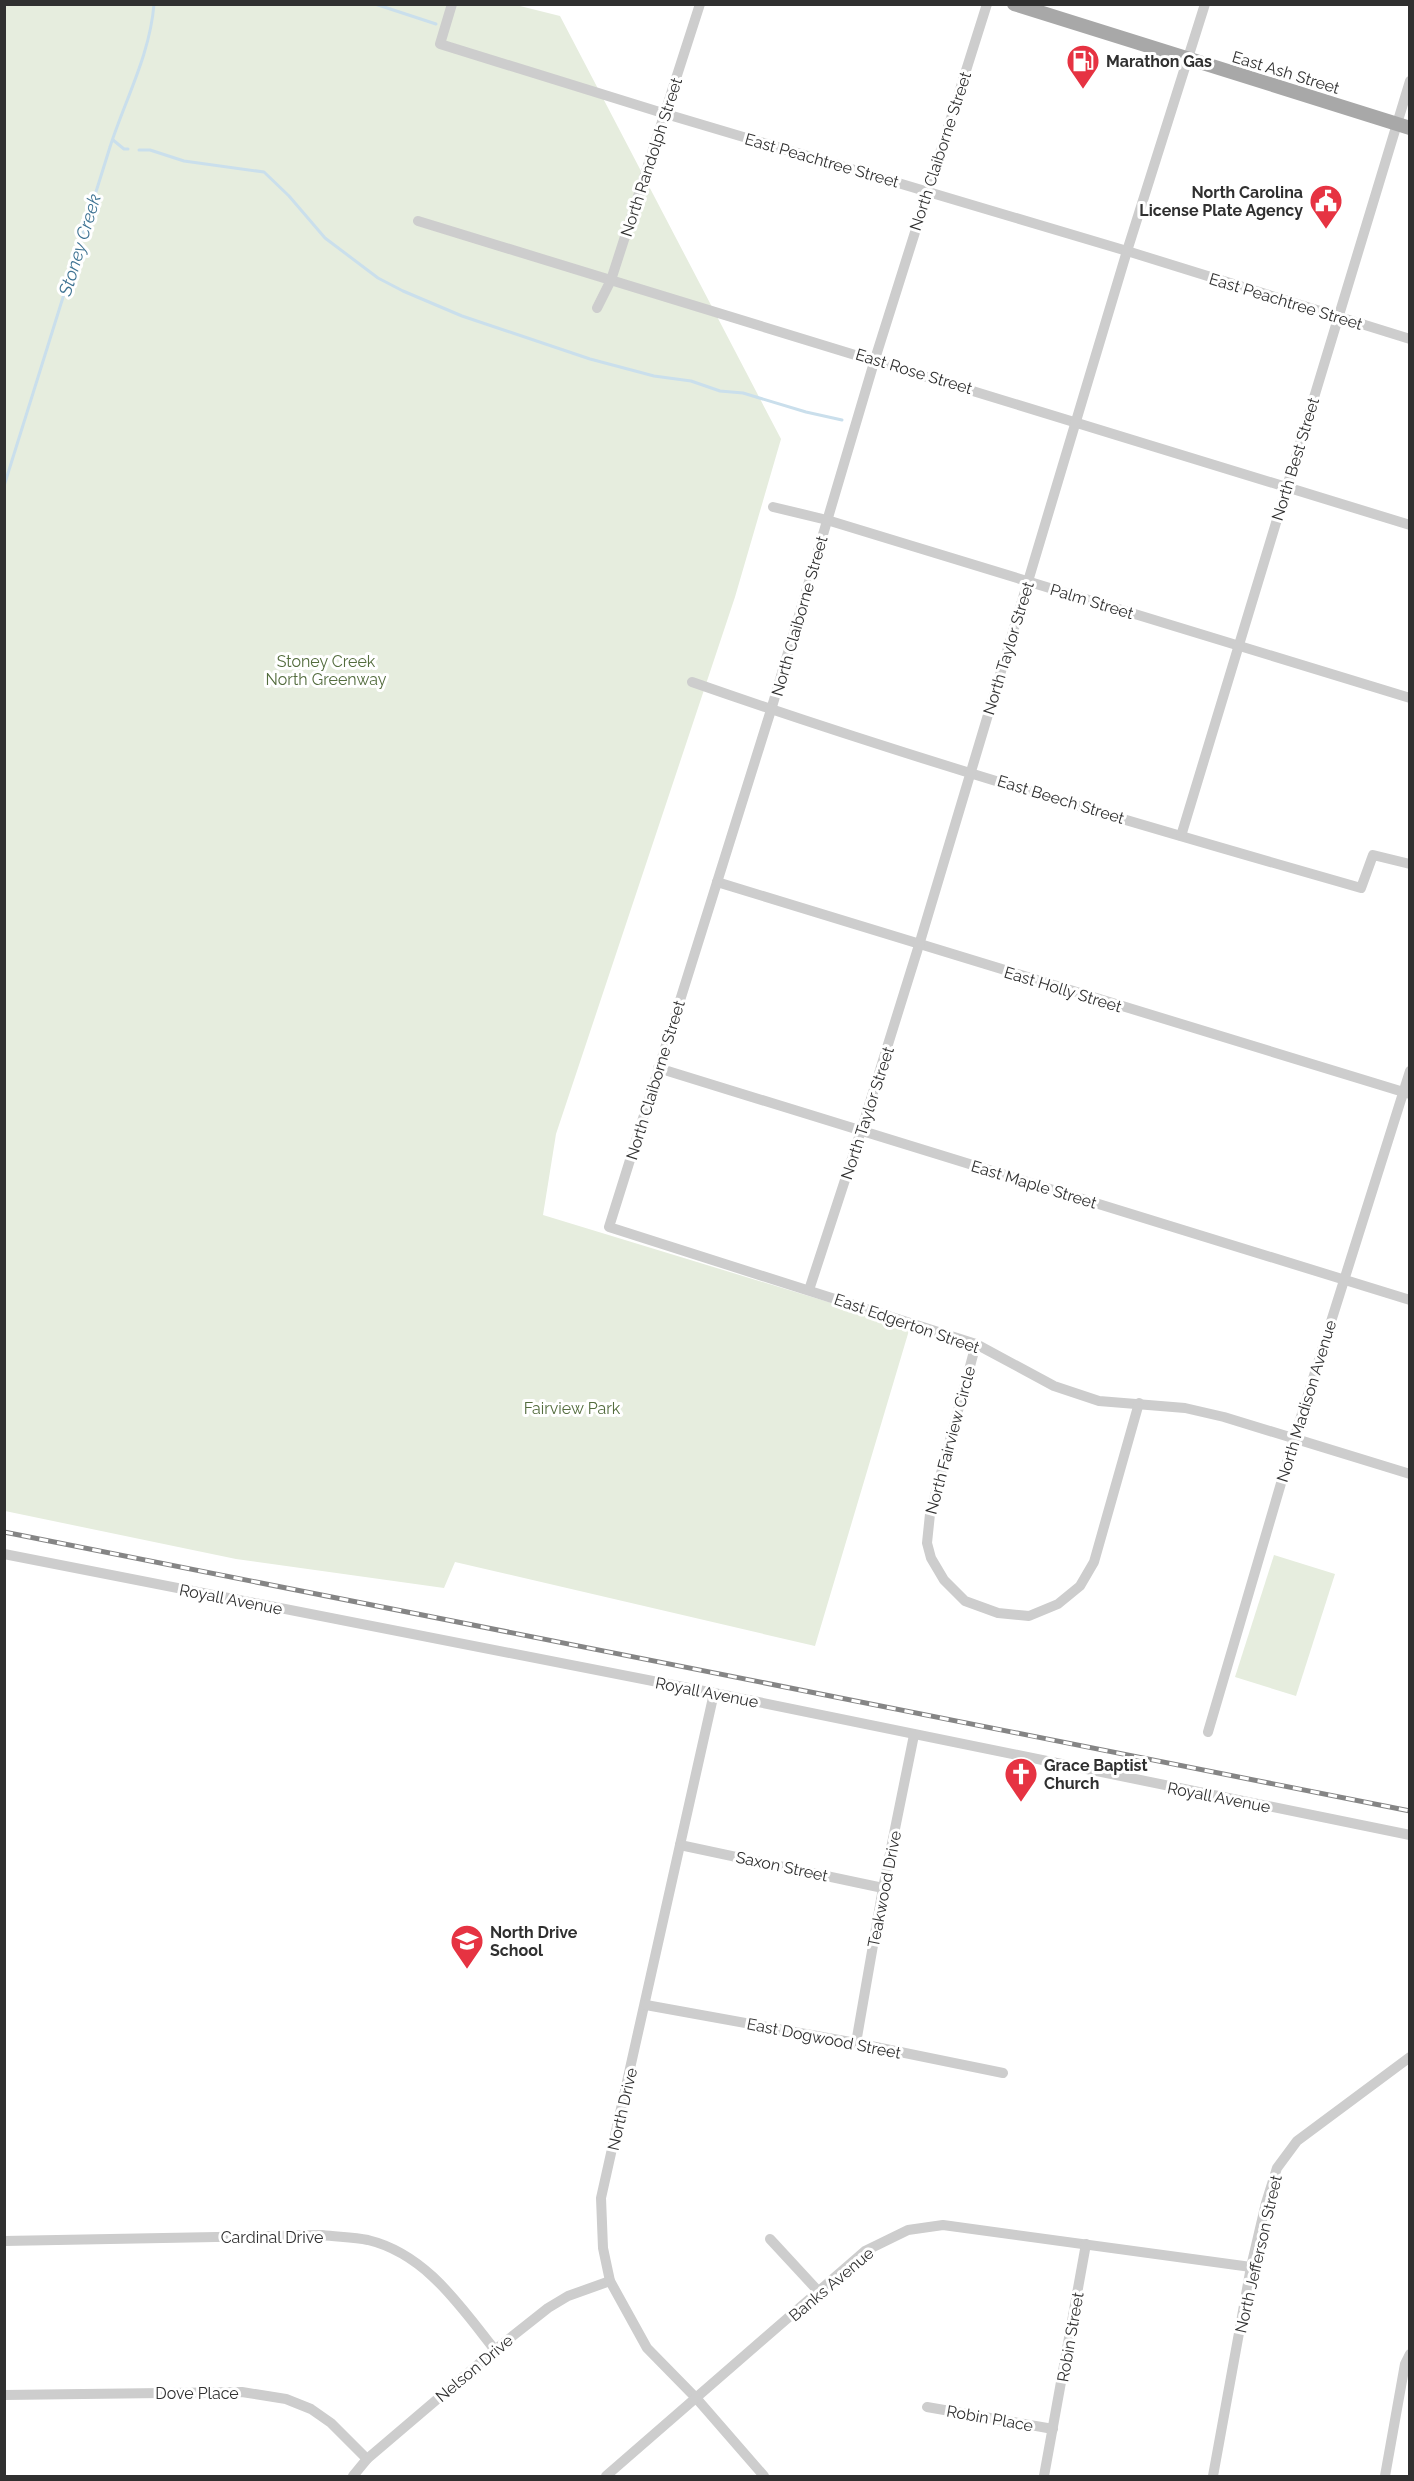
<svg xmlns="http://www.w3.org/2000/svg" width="1414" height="2481" viewBox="0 0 1414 2481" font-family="Raleway,sans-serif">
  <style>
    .green { fill: #e6edde }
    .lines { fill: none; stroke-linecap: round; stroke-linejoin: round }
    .stream { stroke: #cadfec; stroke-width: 3 }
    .minor { stroke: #cdcdcd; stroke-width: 10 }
    .major { stroke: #a8a8a8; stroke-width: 14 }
    .rail-casing { stroke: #858585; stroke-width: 5 }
    .rail { stroke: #fff; stroke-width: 3; stroke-dasharray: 9; stroke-linecap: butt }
    .labels { text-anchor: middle; stroke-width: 6; stroke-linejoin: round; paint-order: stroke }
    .poi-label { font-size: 16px; font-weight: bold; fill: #303030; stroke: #fff; text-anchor: start }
    .street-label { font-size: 16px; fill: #303030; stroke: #fff }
    .park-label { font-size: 16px; fill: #536c3d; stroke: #fff }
    .water-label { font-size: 18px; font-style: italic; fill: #3d7292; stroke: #fff }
  </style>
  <rect width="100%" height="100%" fill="#fff"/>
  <g class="green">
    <polygon points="512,4 560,16 781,439 735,597 556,1134 543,1215 910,1327 815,1646 455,1562 444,1588 236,1559 5,1511 5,5"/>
    <polygon points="1274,1555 1335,1574 1296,1696 1235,1677"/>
  </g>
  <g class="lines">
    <g class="stream">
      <polyline points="375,4 436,24"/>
      <polyline points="113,140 124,149 128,149"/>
      <polyline points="139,150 150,150 184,161 264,172 289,196 325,238 378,278 403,291 462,316 590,359 654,376 691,381 720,391 743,393 806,412 842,420"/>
      <path d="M4,486C40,373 75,260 110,147C125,100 150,55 154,4"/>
    </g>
    <g class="minor">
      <polyline points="452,4 440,44 666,114 1127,251 1410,339"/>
      <polyline points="987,4 875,359 771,710 609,1227 976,1344 1054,1386 1099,1401 1185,1408 1224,1417 1410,1474"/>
      <polyline points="418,221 1410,525"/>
      <polyline points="597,308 611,280 700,4"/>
      <polyline points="773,507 827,520 1410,698"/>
      <path d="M692,682C912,759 1137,824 1361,888L1373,855L1410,864"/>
      <polyline points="1181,836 1410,81"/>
      <polyline points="717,882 1410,1094"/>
      <polyline points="658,1068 1410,1300"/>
      <polyline points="809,1290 861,1131 919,945 1127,251 1205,4"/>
      <polyline points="976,1344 930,1514 927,1543 931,1558 944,1580 965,1601 998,1613 1029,1616 1058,1604 1080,1586 1094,1562 1139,1403"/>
      <polyline points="4,1554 714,1693 1410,1835"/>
      <polyline points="714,1693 601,2198 603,2248 610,2281 647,2348 697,2399 764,2476"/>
      <polyline points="1208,1732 1294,1439 1410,1071"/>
      <polyline points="680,1845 883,1888"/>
      <polyline points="646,2005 856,2043 1003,2073"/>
      <polyline points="856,2043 883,1888 914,1735"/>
      <polyline points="770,2239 819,2292"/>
      <path d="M4,2241L322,2235C337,2237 353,2237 368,2240C426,2254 460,2306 495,2350"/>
      <polyline points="4,2395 242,2392 286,2399 311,2409 331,2423 367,2459"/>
      <polyline points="927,2407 1053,2429"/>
      <polyline points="353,2476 367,2459 495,2350 548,2308 568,2296 610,2281"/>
      <polyline points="606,2476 865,2251 908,2230 943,2225 1251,2267"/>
      <polyline points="1044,2476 1086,2244"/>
      <polyline points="1213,2476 1251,2267 1266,2203 1277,2168 1297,2141 1410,2057"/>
      <polyline points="1385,2476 1405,2364 1410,2354"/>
    </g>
    <polyline class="major" points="1014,4 1410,128"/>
    <g class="rail-casing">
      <polyline id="rail" points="4,1532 1410,1811"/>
    </g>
    <use href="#rail" class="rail"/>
  </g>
  <defs>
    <g id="fuel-pin" transform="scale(1.725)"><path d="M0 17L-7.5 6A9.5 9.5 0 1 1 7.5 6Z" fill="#e63342" stroke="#fff"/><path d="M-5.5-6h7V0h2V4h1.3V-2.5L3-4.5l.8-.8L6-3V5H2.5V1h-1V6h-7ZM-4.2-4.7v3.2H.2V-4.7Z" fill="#fff"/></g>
    <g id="civic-pin" transform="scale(1.725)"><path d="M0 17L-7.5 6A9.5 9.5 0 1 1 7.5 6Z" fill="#e63342" stroke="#fff"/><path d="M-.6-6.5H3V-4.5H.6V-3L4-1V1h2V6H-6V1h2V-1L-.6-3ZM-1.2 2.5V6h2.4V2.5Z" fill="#fff"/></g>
    <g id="church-pin" transform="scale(1.725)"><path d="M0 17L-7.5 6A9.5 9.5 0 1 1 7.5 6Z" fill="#e63342" stroke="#fff"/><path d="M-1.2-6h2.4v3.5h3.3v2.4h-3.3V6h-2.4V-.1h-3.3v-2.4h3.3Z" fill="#fff"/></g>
    <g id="school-pin" transform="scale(1.725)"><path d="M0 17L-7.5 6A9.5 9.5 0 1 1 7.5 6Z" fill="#e63342" stroke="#fff"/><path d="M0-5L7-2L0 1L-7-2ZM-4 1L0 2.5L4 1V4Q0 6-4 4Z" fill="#fff"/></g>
  </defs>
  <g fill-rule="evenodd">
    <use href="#fuel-pin" x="1083" y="61"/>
    <use href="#civic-pin" x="1326" y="201"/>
    <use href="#church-pin" x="1021" y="1774"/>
    <use href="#school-pin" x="467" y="1941"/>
  </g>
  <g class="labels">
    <g class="poi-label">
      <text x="1106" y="67">Marathon Gas</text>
      <text x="1303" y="198" text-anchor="end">North Carolina<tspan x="1303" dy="18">License Plate Agency</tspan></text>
      <text x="1044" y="1771">Grace Baptist<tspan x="1044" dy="18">Church</tspan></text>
      <text x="490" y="1938">North Drive<tspan x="490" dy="18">School</tspan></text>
    </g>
    <g class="street-label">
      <text transform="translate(1286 72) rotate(17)" y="6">East Ash Street</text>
      <text transform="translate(940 151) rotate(-72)" y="6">North Claiborne Street</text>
      <text transform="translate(651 157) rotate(-72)" y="6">North Randolph Street</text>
      <text transform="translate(822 160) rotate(16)" y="6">East Peachtree Street</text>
      <text transform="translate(1286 301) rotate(17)" y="6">East Peachtree Street</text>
      <text transform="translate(914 371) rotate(17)" y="6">East Rose Street</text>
      <text transform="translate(1295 459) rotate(-73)" y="6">North Best Street</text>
      <text transform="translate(1092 601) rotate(17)" y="6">Palm Street</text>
      <text transform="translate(799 616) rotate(-74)" y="6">North Claiborne Street</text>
      <text transform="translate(1008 648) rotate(-73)" y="6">North Taylor Street</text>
      <text transform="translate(1061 799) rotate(17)" y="6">East Beech Street</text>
      <text transform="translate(1063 989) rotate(17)" y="6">East Holly Street</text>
      <text transform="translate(655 1080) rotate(-73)" y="6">North Claiborne Street</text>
      <text transform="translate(867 1113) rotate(-72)" y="6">North Taylor Street</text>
      <text transform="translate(1034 1184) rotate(17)" y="6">East Maple Street</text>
      <text transform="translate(907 1323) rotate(19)" y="6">East Edgerton Street</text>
      <text transform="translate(1306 1401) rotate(-73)" y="6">North Madison Avenue</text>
      <text transform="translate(950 1440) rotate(-75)" y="6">North Fairview Circle</text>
      <text transform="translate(231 1599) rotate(11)" y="6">Royall Avenue</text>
      <text transform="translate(707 1692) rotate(11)" y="6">Royall Avenue</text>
      <text transform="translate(1219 1797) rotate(11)" y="6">Royall Avenue</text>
      <text transform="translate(782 1866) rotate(12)" y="6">Saxon Street</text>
      <text transform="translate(884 1889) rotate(-79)" y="6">Teakwood Drive</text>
      <text transform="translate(824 2038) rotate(11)" y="6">East Dogwood Street</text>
      <text transform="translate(622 2109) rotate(-77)" y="6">North Drive</text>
      <text x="272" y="2243">Cardinal Drive</text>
      <text transform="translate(1258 2254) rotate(-77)" y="6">North Jefferson Street</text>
      <text transform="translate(831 2284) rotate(-40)" y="6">Banks Avenue</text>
      <text transform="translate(1070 2337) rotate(-80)" y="6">Robin Street</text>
      <text transform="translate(474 2368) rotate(-40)" y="6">Nelson Drive</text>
      <text x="197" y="2399">Dove Place</text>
      <text transform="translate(990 2418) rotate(10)" y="6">Robin Place</text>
    </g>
    <g class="park-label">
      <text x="326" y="667">Stoney Creek<tspan x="326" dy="18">North Greenway</tspan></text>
      <text x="572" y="1414">Fairview Park</text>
    </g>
    <g class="water-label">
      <text transform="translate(80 245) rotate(-73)" y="6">Stoney Creek</text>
    </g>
  </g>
  <rect width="1414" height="2481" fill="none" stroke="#303030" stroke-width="12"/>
</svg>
